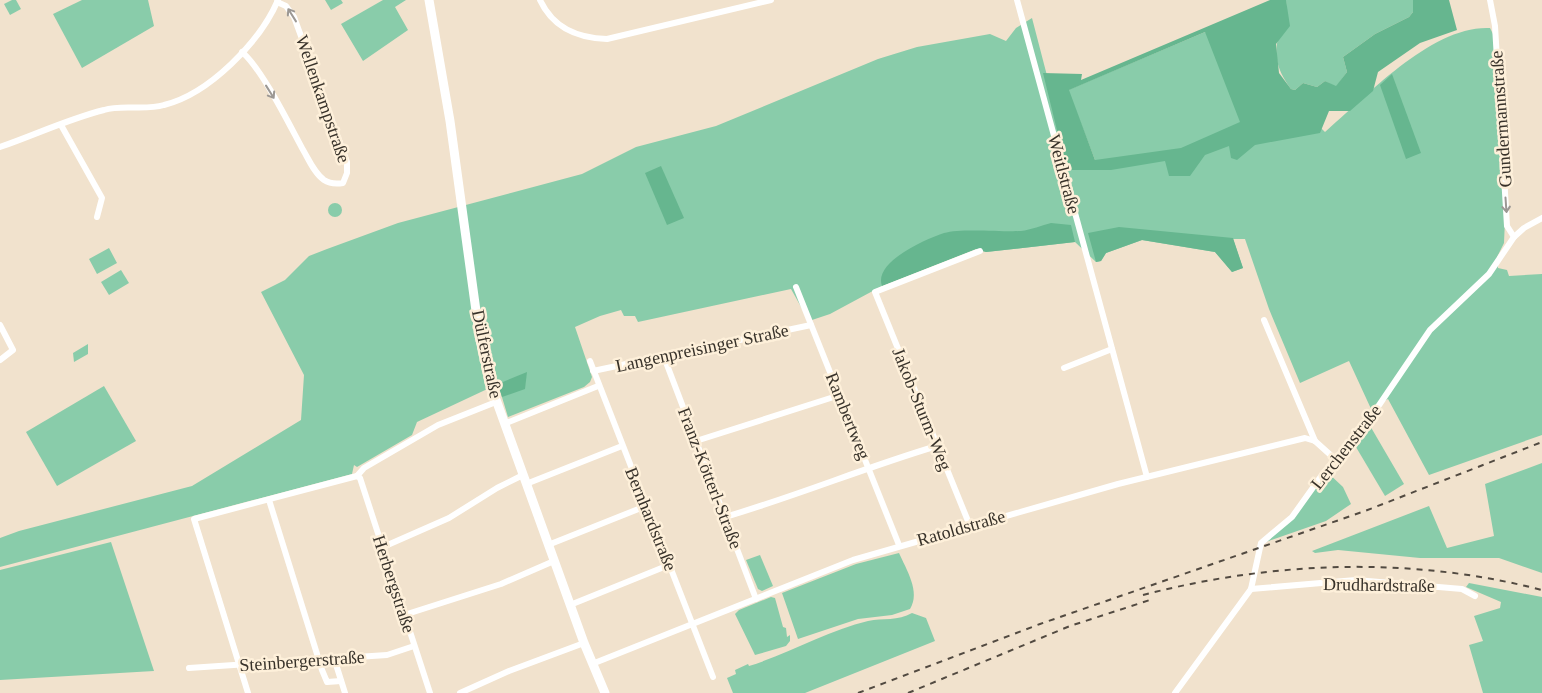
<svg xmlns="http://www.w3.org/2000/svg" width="1542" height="693" viewBox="0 0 1542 693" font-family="'Times New Roman',serif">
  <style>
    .green { fill: #89ccaa }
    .forest { fill: #66b68f; fill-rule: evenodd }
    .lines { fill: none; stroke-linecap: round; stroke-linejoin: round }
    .minor { stroke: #fff; stroke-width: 6 }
    .secondary { stroke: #fff; stroke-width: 9 }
    .rail { stroke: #524a41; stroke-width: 2; stroke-dasharray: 6 6; stroke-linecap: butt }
    .oneway { stroke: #9c9894 }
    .labels { text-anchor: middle; stroke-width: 5; stroke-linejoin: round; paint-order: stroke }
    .street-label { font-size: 18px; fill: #38322a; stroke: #fef0da }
  </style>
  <rect width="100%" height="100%" fill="#f1e2cd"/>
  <g class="green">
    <polygon points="12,0 16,0 21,9 10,15 4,4"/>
    <polygon points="82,0 148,0 154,26 82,68 53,14"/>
    <polygon points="325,0 341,0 343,3 331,10"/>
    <polygon points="383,0 406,0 395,7 408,30 363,61 341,24"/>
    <path d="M1286,0H1413V12L1409,17L1375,34L1343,57L1347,72L1336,87L1325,81L1317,87L1303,83L1295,90L1291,89C1275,67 1273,53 1281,27C1284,18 1287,10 1286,0Z"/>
    <path d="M1032,18L1070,164L1095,160L1068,90L1205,32L1282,90L1325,132C1367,96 1432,25 1490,28L1494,36L1505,219L1504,243L1497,257L1498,268L1507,270L1509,276L1542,274V435L1429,475L1388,399L1375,406L1372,411L1349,361L1300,383L1269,309L1245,239H1233L1243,268L1232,272L1215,252L1142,240L1106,253L1101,261L1096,262L1075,242L986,252L976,249L882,286L830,314L809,321L791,289L638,322L635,316H624L621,310L600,316L575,327L592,377L590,382L584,387L508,417L498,384L417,422L412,435L357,467L354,465L352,474L0,567V538L19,531L192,486L301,420L304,375L261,292L285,280L309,256L327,249L398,223L582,174L636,147L716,126L878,59L917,47L990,34L1006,41L1016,28Z"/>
    <circle cx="335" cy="210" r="7"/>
    <polygon points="109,248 117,263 97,274 89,259"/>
    <polygon points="121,270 129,283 109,295 101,282"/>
    <polygon points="88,344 88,354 74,362 73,353"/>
    <polygon points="104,386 136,441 57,486 26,432"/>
    <polygon points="1369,424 1404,484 1385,496 1353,442"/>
    <polygon points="1542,463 1542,573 1499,558 1420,558 1338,550 1315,553 1312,551 1429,506 1447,548 1494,536 1485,484"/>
    <polygon points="1326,471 1343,487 1351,504 1326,521 1263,543 1290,520"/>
    <polygon points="111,542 154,671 0,680 0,570"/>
    <path d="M899,553C906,569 921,592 910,609L892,615L858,619L798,639L782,593L856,564Z"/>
    <polygon points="760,555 773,586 762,591 758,589 746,560"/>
    <polygon points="1469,583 1542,597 1542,693 1483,693 1469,645 1483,641 1474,616 1500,608 1501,602 1466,587"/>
    <polygon points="771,597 775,598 783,627 786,628 787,637 790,635 790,641 786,646 755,655 735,614 739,610"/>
    <path d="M912,613L926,618L935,641L805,693H733L727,678L736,674L735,670L748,664L749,666C788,654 829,630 868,621C883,618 898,621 912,613Z"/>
  </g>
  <g class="forest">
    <path d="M1270,0H1286L1290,26L1276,44L1279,73L1291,89L1295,90L1303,83L1317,87L1325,81L1336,86L1347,72L1343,57L1375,34L1409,17L1413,12V0H1449L1457,30L1420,43L1378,72L1373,91L1350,111H1329L1320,133L1255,145L1237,160L1231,158L1229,146L1205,155L1190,176H1169L1165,161L1111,170H1071L1065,163L1043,73L1082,74L1081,80ZM1205,32L1240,122L1181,148L1095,160L1069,90Z"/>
    <polygon points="1392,74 1421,153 1406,159 1380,85"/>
    <polygon points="661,166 684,218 667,225 645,173"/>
    <path d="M1051,223L1071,225L1075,242L986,252L976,249L882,286C873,262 926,239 944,233C961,228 1001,232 1021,231C1031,230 1042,225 1051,223Z"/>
    <polygon points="1119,227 1233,238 1243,268 1232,272 1215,252 1142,240 1106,253 1101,261 1096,262 1088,233"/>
    <polygon points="527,372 525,389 502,397 498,384"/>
  </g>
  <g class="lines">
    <g class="minor">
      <path d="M540,0C553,28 577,38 607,39L771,0"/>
      <polyline points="1017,0 1147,477"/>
      <polyline points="1490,0 1495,26 1507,226 1514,237"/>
      <path d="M242,52C262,69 289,124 302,148C308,158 314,173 324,180C330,184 337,184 343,183L347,173V162L294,17L286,6L277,2"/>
      <polyline points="61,125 102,198 97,217"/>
      <path d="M0,147C35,135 68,119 104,110C123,104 144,111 164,105C209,94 260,42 278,0"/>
      <polyline points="796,287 899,545"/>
      <polyline points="1264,320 1315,441"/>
      <polyline points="0,325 13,350 0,360"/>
      <polyline points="664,357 756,599"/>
      <polyline points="590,361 713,677"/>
      <polyline points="1064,368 1112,349"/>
      <polyline points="593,371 811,325"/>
      <polyline points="504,424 598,386"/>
      <polyline points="696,441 840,395"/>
      <polyline points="357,476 360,478 430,693"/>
      <polyline points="526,484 622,446"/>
      <polyline points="269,500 322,670 327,682 341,681"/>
      <path d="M725,517C797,496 866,467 937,446"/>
      <polyline points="970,526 875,292 980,251"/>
      <polyline points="548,545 646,506"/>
      <polyline points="383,547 449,518 497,488 523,475"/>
      <polyline points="1251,589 1356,580 1462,589 1475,596"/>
      <polyline points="570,605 669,565"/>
      <polyline points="404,615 501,584 554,561"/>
      <polyline points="334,658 345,693"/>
      <polyline points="592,664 853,560 1118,484 1305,438 1315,441 1335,459"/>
      <polyline points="189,668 387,655 414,646"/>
      <polyline points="248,693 194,519 357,476 364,468 438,425 496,402"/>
      <polyline points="460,693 509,671 584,643"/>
      <polyline points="1175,693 1251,589 1261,543 1292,517 1322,475 1373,414 1430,330 1489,274 1514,237 1524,228 1542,218"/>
    </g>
    <polyline class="secondary" points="429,0 450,121 480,340 490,383 584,643 605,693"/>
    <g class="rail">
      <path d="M1143,595C1274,561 1410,556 1542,590"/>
      <polyline points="858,693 1040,624 1365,511 1542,442"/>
      <polyline points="908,693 1070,626 1153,599"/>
    </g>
  </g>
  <defs><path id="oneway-shaft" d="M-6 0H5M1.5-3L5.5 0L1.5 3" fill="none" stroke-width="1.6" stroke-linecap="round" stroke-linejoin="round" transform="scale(1.25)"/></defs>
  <g class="oneway">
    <use href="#oneway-shaft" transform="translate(292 15) rotate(-122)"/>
    <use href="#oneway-shaft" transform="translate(270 92) rotate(58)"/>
    <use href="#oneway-shaft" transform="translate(1506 205) rotate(86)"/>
  </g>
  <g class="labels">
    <g class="street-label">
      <text transform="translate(323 99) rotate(71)" y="6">Wellenkampstraße</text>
      <text transform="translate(1501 119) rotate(-94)" y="6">Gundermannstraße</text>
      <text transform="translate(1064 174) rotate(75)" y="6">Weitlstraße</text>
      <text transform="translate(702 348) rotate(-12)" y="6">Langenpreisinger Straße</text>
      <text transform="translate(487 354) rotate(78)" y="6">Dülferstraße</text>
      <text transform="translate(922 409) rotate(68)" y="6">Jakob-Sturm-Weg</text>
      <text transform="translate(848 416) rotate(68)" y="6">Rambertweg</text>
      <text transform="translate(1346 447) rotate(-52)" y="6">Lerchenstraße</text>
      <text transform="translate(710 478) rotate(69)" y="6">Franz-Kötterl-Straße</text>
      <text transform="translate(651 519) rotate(68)" y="6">Bernhardstraße</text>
      <text transform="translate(961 528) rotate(-16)" y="6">Ratoldstraße</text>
      <text transform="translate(394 584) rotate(72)" y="6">Herbergstraße</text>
      <text transform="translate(1379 585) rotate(1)" y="6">Drudhardstraße</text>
      <text transform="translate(302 661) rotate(-4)" y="6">Steinbergerstraße</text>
    </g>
  </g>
</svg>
